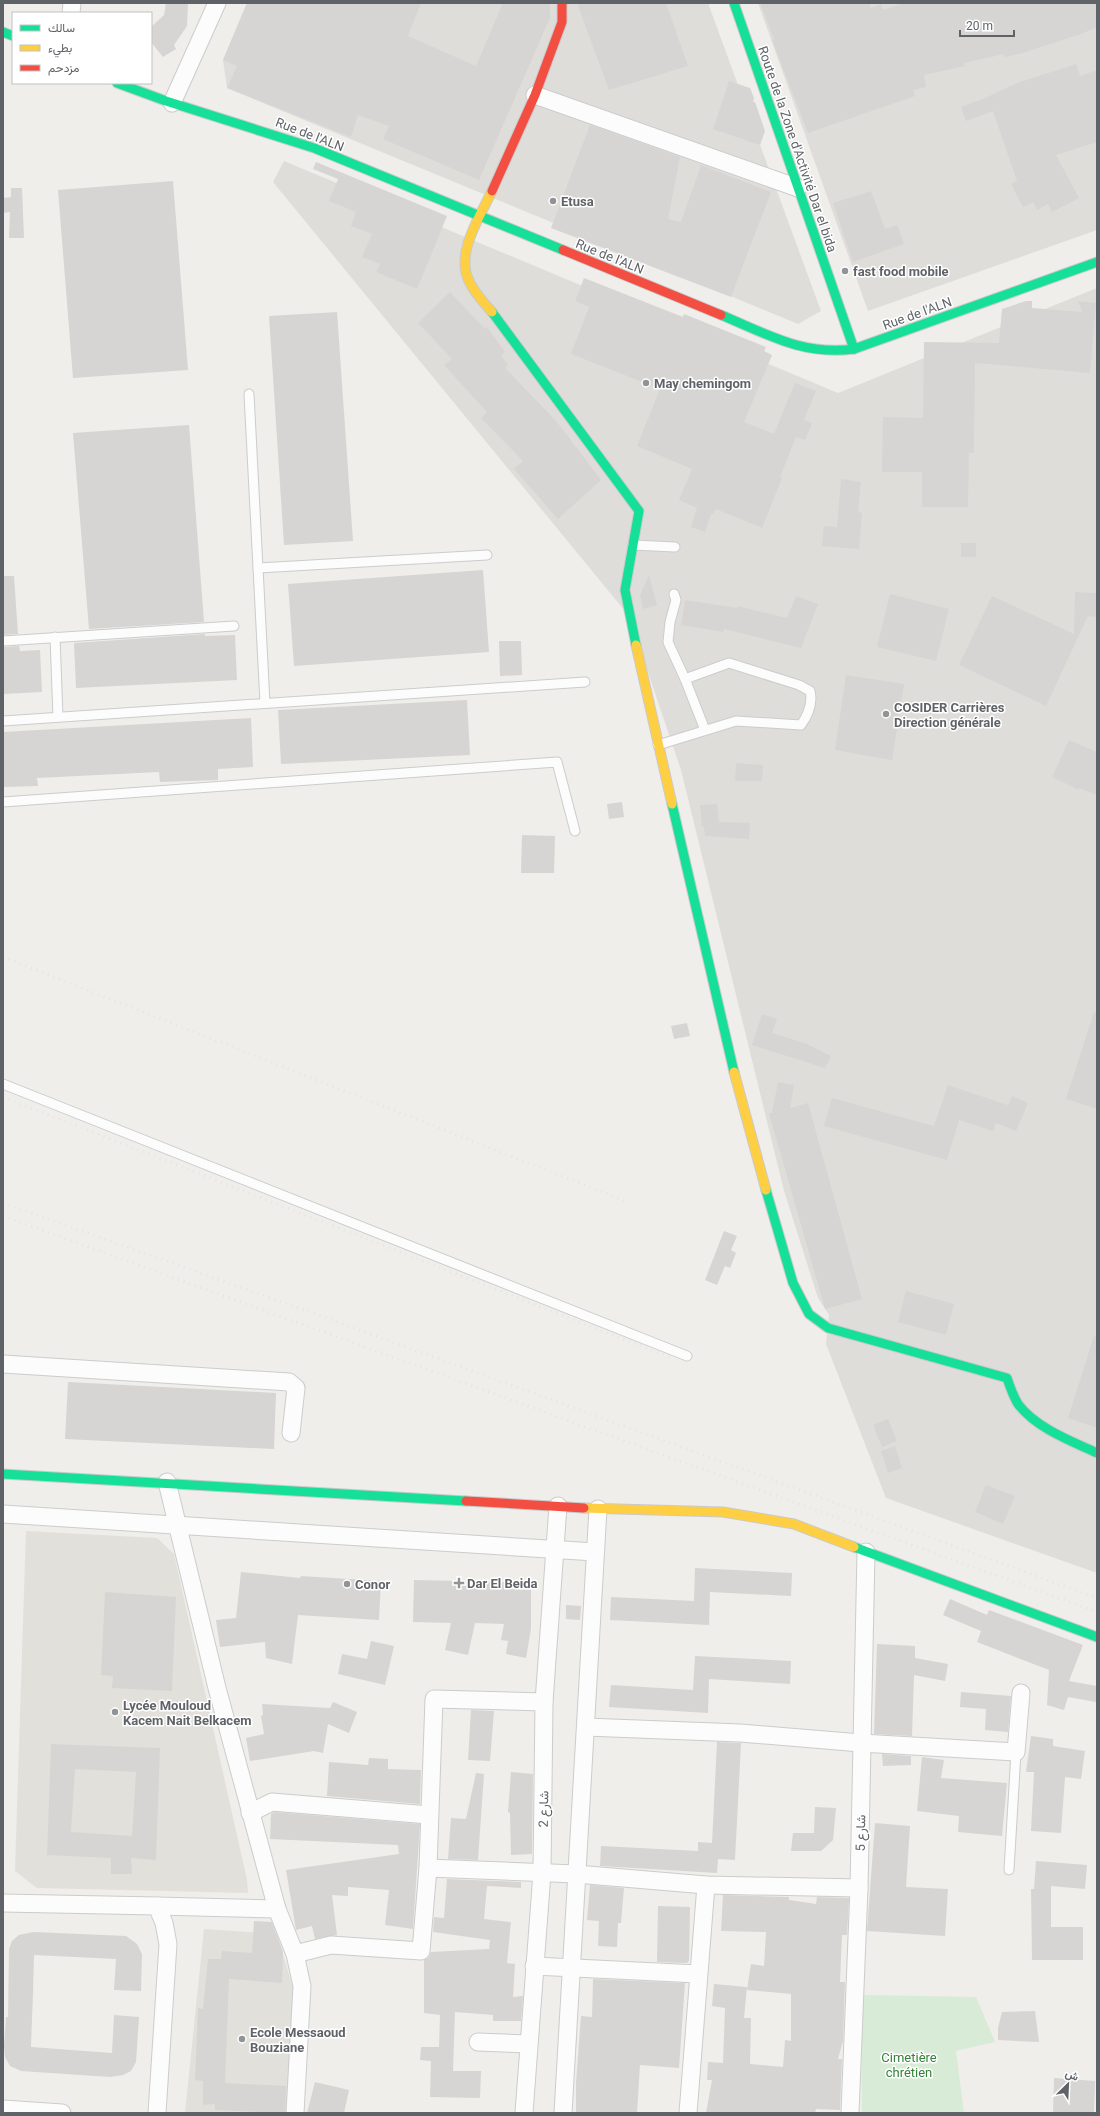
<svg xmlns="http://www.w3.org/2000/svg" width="1100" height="2116" viewBox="0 0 1100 2116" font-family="Roboto,Vazirmatn,sans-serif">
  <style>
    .industrial { fill: #dfddda }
    .education { fill: #e2e0da }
    .green { fill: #d8ebd6 }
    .building { fill: #d6d5d3; fill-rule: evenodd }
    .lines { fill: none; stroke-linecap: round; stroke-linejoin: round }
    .lane-casing { stroke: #cbcccc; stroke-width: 11 }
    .street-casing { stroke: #cbcccc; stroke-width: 19 }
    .fast-casing { stroke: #cacacb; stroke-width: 11 }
    .slow-casing { stroke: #cacacb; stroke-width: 11 }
    .jam-casing { stroke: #cacacb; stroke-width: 11 }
    .lane { stroke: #fdfcfc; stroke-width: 9 }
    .street { stroke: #fdfcfc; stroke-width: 17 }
    .fast { stroke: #16e098; stroke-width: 9 }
    .slow { stroke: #ffcf43; stroke-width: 9 }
    .jam { stroke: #f24e42; stroke-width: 9 }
    .rail { stroke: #e4e4e4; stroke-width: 3; stroke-dasharray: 1 5; stroke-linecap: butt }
    .poi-dot { fill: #919496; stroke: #fff; stroke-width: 1.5 }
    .labels { text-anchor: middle; stroke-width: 3; stroke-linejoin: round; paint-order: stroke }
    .street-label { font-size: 13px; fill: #5f6368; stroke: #fff }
    .poi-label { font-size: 13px; font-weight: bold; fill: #5f6368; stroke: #fff; text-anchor: start }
    .park-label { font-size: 13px; fill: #348238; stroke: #fff }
  </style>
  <rect width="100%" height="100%" fill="#efeeea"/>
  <g class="industrial">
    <polygon points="247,3 708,3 821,311 798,324 227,88 223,60"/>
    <polygon points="758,3 1097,3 1097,230 868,311"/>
    <polygon points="284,161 838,393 1097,288 1097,1573 886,1498 826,1344 829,1315 818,1298 784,1191 681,770 629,616 273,182"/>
  </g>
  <g class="education">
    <polygon points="26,1531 157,1538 174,1554 247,1880 248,1893 37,1888 15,1871"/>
    <polygon points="204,1929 277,1934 294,1992 287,2113 185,2113"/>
  </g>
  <polygon class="green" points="861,1995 976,1997 995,2042 956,2051 964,2113 862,2113"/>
  <g class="building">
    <polygon points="166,3 188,3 187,26 174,45 176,49 163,57 151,42 151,27 164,15"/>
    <polygon points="247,3 421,3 408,36 476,66 503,3 547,3 550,4 550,18 479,180 383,139 389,126 358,115 351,137 227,88 237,66 223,60"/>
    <polygon points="577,3 666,3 688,66 609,90"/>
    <polygon points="760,3 869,3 871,8 881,4 883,10 904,3 1097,3 1097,27 1081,34 1023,53 1005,57 1004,54 964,63 965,66 924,75 926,87 913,90 915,96 808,133 772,40 774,39"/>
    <polygon points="1076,64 1080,76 1097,70 1097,142 1056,155 1079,198 1052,212 1048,204 1037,210 1033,202 1023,207 1011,184 1017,181 993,111 966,121 961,107 985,98 1017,83"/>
    <polygon points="729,81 750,88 754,98 753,102 755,102 765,131 760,145 713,129"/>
    <polygon points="590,125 680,157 668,219 681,222 701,165 771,192 731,297 551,228"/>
    <polygon points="316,162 447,216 417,289 376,272 380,264 362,257 372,234 351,226 356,212 329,201 338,179 313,169"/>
    <polygon points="173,181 188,370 73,378 58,190"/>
    <polygon points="11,188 22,188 24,238 9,238 10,212 3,213 3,198 11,197"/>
    <polygon points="871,191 885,229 897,225 904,244 853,262 833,203"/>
    <polygon points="584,278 683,317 684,314 766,347 764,351 772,355 744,422 774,434 795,383 816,391 804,420 812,423 805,440 796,437 780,477 782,478 762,528 716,509 713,514 711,514 705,532 691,527 697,508 679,500 692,469 637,446 660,389 571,354 589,307 575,301"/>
    <polygon points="450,292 485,329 487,327 505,352 501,356 508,365 505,368 557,422 601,480 558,519 514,469 523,461 481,418 487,412 444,365 452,359 418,323"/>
    <polygon points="1026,301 1032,301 1032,308 1082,312 1078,301 1096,303 1090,373 975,363 974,453 969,453 968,507 922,507 922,472 882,472 883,417 923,418 924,342 999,343 1002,309"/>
    <polygon points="337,312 353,541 284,545 269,316"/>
    <polygon points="189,425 204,622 89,629 73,433"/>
    <polygon points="841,479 861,482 858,512 862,513 859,549 822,546 824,526 837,527"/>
    <rect x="961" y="543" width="15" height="14"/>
    <polygon points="483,570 489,652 294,666 288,584"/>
    <polygon points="649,575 657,605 643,609 640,595"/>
    <polygon points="3,576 14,576 18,634 3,635"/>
    <polygon points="1075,592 1097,593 1097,617 1088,616 1046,706 959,665 992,596 1074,634"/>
    <polygon points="890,594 949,609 936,661 877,647"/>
    <polygon points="796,596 818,604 801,648 724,629 723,632 681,625 685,600 737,608 737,606 787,618"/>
    <polygon points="205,634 205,636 235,635 237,680 76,688 74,643"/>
    <polygon points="499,641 521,641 522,675 500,676"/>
    <polygon points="19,646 20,651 40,650 42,692 3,694 3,647"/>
    <polygon points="846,675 904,684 892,760 835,750"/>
    <polygon points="467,700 470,755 281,764 278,710"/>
    <polygon points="251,718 253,767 218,769 218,780 160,782 159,772 37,778 38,786 3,787 3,732"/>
    <polygon points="1069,740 1097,752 1097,795 1079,788 1079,790 1052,777"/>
    <polygon points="736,763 763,765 762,781 735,781"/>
    <polygon points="622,802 624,817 609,819 607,804"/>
    <polygon points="717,804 719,822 750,823 749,839 705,836 704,827 702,827 700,805"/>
    <polygon points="522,835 555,836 554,873 521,873"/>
    <polygon points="1094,1012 1097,1013 1097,1109 1066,1099"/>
    <polygon points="762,1014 777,1019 772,1033 807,1044 831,1056 825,1068 752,1045"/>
    <polygon points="687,1023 690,1036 674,1039 671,1026"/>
    <polygon points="778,1082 794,1085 790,1108 808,1103 862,1299 825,1309 769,1113 772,1113"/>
    <polygon points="948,1085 1008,1105 1012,1096 1028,1103 1016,1131 996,1123 993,1131 959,1120 947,1160 824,1126 832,1098 934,1126"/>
    <polygon points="724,1231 737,1236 731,1250 736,1253 730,1268 725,1266 717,1285 705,1280"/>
    <polygon points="906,1291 954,1304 946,1335 898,1322"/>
    <polygon points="1094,1336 1097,1337 1097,1428 1068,1418"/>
    <polygon points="68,1382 276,1393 274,1449 65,1439"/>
    <polygon points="888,1419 897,1441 882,1447 873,1425"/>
    <polygon points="895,1446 902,1468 888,1473 881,1451"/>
    <polygon points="986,1485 1015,1496 1003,1524 975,1512"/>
    <polygon points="695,1568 792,1573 791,1596 710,1592 709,1625 610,1620 611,1597 694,1601"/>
    <polygon points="241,1572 300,1578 301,1576 381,1581 379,1620 298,1615 292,1664 266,1658 265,1642 220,1647 216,1620 236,1618"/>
    <polygon points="414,1580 505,1582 505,1589 531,1590 531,1629 526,1658 506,1654 508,1641 501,1640 504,1624 475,1623 468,1655 445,1650 451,1623 413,1622"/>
    <polygon points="105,1592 176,1597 172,1691 112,1688 113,1676 101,1675"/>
    <polygon points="950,1599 987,1615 989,1610 1083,1645 1069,1681 1097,1686 1096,1702 1068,1697 1064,1710 1047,1705 1049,1670 977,1642 981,1631 943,1615"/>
    <polygon points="566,1605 581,1606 580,1620 566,1619"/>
    <polygon points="371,1641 394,1646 385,1685 338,1674 342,1654 367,1659"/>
    <polygon points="877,1644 915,1646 915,1658 948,1664 945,1681 914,1675 912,1736 874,1734"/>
    <polygon points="695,1656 791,1661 790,1684 709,1679 708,1713 609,1707 611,1685 693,1690"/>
    <polygon points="961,1692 1011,1696 1008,1732 985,1730 986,1709 960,1707"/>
    <polygon points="333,1702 357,1712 349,1733 328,1724 323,1753 314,1751 250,1761 246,1738 264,1734 261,1716 263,1715 262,1704 330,1708"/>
    <polygon points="471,1710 494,1711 490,1761 468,1760"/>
    <polygon points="1031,1736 1053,1739 1053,1746 1085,1751 1081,1779 1065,1777 1061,1833 1031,1831 1034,1772 1026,1772"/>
    <polygon points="717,1742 741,1743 735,1860 718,1859 717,1873 600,1866 601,1846 698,1851 698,1842 712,1843"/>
    <path d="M51,1744L160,1748L156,1860L131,1858L132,1874H111V1858L47,1855ZM75,1769L136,1772L132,1836L71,1832Z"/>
    <polygon points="882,1754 911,1756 911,1765 883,1766"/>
    <polygon points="922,1757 944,1760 941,1778 1007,1783 1002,1836 958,1832 959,1816 917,1811"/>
    <polygon points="369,1758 388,1759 388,1769 421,1770 420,1804 327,1796 329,1762 368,1765"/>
    <polygon points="511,1772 533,1774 532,1854 511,1855 510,1813 508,1812"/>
    <polygon points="476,1773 484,1774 478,1860 448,1859 451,1818 466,1819"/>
    <polygon points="815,1807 836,1808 833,1840 821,1851 791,1851 793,1833 814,1833"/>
    <polygon points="274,1812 420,1824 413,1929 385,1925 389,1890 348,1887 348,1896 332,1895 337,1935 315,1939 312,1926 296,1930 286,1870 399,1854 398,1845 270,1839 271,1814"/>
    <polygon points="875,1823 910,1826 906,1887 948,1889 945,1936 867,1931"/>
    <polygon points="1036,1861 1087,1865 1085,1889 1051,1886 1051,1927 1083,1927 1083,1960 1032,1960 1031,1889 1034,1889"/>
    <polygon points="447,1879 521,1882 521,1888 487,1886 484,1919 511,1922 507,1963 515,1964 513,1997 523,1996 521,2021 493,2021 493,2015 455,2012 453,2071 481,2071 480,2098 430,2097 431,2061 420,2060 421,2047 439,2047 440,2015 424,2013 424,1960 429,1957 431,1952 489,1949 490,1940 433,1932 434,1917 444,1918"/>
    <polygon points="590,1885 624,1888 621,1923 618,1923 617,1947 598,1946 599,1921 587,1920"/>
    <polygon points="723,1895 789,1897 789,1900 816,1904 817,1897 849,1898 847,1935 842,1935 840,1982 845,1982 843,2041 838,2059 842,2059 840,2110 816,2109 815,2113 706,2113 712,2080 707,2080 708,2062 723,2063 725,2008 712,2006 714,1984 747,1987 744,2018 751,2018 750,2064 783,2067 785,2040 791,2041 791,1994 747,1990 751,1964 764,1966 766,1932 721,1931"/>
    <polygon points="658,1906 690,1907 689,1961 687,1963 657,1962"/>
    <polygon points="254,1921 272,1922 283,1952 282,1983 229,1979 225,2083 286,2086 285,2113 215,2110 215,2104 203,2105 203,2081 195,2080 198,2008 203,2009 208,1959 221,1959 222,1951 252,1953"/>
    <polygon points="33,1932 126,1936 137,1944 142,1954 141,1991 114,1990 116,1959 34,1955 33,1993 31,2047 112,2053 114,2015 139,2017 136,2062 131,2071 123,2075 110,2077 21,2071 10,2066 5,2057 4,2046 6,2017 8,2017 9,1949 12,1941 19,1935"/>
    <polygon points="593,1979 685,1983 679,2068 640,2065 637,2113 576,2112 576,2083 581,2016 592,2017"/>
    <polygon points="1035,2011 1039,2042 998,2040 998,2028 1002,2012"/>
    <polygon points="1054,2078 1095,2081 1094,2113 1053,2113"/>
    <polygon points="315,2082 349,2090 344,2113 307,2113"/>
  </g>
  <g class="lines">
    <g class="lane-casing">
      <g id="lane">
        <polyline points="249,394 265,703"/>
        <polyline points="633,545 675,547"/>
        <polyline points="258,568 487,555"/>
        <polyline points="674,594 676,600 670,622 668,642 685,679 705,730"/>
        <polyline points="55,637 58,717"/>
        <polyline points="3,641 234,626"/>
        <polyline points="3,721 585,682"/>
        <path d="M658,745L736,721L801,725C808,715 813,703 810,691L799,685L729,663L685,679"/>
        <polyline points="3,802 557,762 575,831"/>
        <polyline points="3,1084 687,1356"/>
        <polyline points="1009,1870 1016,1752"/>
      </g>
    </g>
    <g class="street-casing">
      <g id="street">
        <polyline points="71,13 72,3"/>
        <polyline points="535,95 798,188"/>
        <polyline points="172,103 217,3"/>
        <polyline points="3,1364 289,1382 296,1388 291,1433"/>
        <polyline points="167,1482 217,1688 277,1909 295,1954 302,1986 295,2113"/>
        <polyline points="3,1514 595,1552"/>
        <polyline points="586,1727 740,1733 861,1743 1016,1752 1021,1693"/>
        <polyline points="250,1813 272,1802 429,1815"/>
        <polyline points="428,1868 576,1874 706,1885 859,1888"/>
        <polyline points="3,1903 157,1906 164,1923 168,1944 157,2113"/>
        <polyline points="157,1906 277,1909"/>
        <polyline points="295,1954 331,1945 421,1951 428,1868 434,1699 544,1702"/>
        <polyline points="534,1966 698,1974"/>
        <polyline points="478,2042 528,2044"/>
        <polyline points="3,2109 62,2113"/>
        <polyline points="524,2113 542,1873 544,1702 558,1506"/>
        <polyline points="563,2113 598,1509"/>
        <polyline points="688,2113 706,1885"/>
        <polyline points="850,2113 859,1888 866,1552"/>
      </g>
    </g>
    <g class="fast-casing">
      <g id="fast">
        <polyline points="734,3 854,349"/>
        <polyline points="3,32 13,36"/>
        <polyline points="117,83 166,101 314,148 563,250"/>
        <polyline points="492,312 639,511 625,590 636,645"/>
        <path d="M721,315C767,334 803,356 854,349L1097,262"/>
        <polyline points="672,804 734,1072"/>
        <path d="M766,1190L793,1283L809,1314L828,1328L1007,1378C1010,1387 1013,1396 1018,1404C1036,1428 1071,1441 1097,1453"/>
        <polyline points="3,1474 466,1501"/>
        <polyline points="854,1547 1097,1637"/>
      </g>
    </g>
    <g class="slow-casing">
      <g id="slow">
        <path d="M492,312C484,303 475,293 470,283C454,254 480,217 492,191"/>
        <polyline points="636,645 672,804"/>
        <polyline points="734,1072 766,1190"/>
        <polyline points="584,1508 723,1512 794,1524 854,1547"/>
      </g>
    </g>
    <g class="jam-casing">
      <g id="jam">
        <polyline points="492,191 535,95 562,22 562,3"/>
        <polyline points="563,250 721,315"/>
        <polyline points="466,1501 584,1508"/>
      </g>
    </g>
    <use href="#lane" class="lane"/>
    <use href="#street" class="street"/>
    <use href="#fast" class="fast"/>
    <use href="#slow" class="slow"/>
    <use href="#jam" class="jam"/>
    <g class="rail">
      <polyline points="3,957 628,1202"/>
      <polyline points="3,1097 669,1357"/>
      <polyline points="3,1203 310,1312 1097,1598"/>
      <polyline points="3,1216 1097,1612"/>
    </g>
  </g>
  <g class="poi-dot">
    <circle cx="553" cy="201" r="4"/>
    <circle cx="845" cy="271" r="4"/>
    <circle cx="646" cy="383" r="4"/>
    <circle cx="886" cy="714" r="4"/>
    <path d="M457 1577h4v4h4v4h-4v4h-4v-4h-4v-4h4z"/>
    <circle cx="347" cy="1584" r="4"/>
    <circle cx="115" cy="1712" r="4"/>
    <circle cx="242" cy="2039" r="4"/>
  </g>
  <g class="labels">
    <g class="street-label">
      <text transform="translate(310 134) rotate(21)" y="5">Rue de l'ALN</text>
      <text transform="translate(798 149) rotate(71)" y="5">Route de la Zone d'Activité Dar el bida</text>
      <text transform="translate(610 256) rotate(22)" y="5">Rue de l'ALN</text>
      <text transform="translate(917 313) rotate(-20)" y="5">Rue de l'ALN</text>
      <text transform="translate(543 1809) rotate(-89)" y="5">شارع 2</text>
      <text transform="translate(860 1833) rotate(-89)" y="5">شارع 5</text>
    </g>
    <g class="poi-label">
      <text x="561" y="206">Etusa</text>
      <text x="853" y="276">fast food mobile</text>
      <text x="654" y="388">May chemingom</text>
      <text x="894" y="712">COSIDER Carrières<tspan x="894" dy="15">Direction générale</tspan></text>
      <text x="467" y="1588">Dar El Beida</text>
      <text x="355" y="1589">Conor</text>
      <text x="123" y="1710">Lycée Mouloud<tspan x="123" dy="15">Kacem Nait Belkacem</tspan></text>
      <text x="250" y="2037">Ecole Messaoud<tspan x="250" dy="15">Bouziane</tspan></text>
    </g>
    <g class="park-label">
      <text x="909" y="2062">Cimetière<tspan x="909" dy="15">chrétien</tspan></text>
    </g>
  </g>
  <rect width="1100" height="2116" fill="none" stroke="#5f6368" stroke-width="8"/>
  <rect x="12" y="12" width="140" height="72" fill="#ffffff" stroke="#bfc1c3"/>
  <rect x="20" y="25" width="20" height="6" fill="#16e098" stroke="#bfc1c3"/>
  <text x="48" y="32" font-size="12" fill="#5f6368">سالك</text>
  <rect x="20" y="45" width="20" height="6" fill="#ffcf43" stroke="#bfc1c3"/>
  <text x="48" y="52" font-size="12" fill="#5f6368">بطيء</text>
  <rect x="20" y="65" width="20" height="6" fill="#f24e42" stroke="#bfc1c3"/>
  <text x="48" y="72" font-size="12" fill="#5f6368">مزدحم</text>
  <g transform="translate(1068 2084) rotate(24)" stroke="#ffffff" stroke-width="3" paint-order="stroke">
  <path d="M0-3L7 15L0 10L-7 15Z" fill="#5f6368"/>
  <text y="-6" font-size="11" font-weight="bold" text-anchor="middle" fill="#5f6368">ش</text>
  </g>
  <path d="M960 30v6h54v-6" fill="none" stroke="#5f6368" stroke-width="2"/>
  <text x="966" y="30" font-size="12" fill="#5f6368" stroke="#ffffff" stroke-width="3" paint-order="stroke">20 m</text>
</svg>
